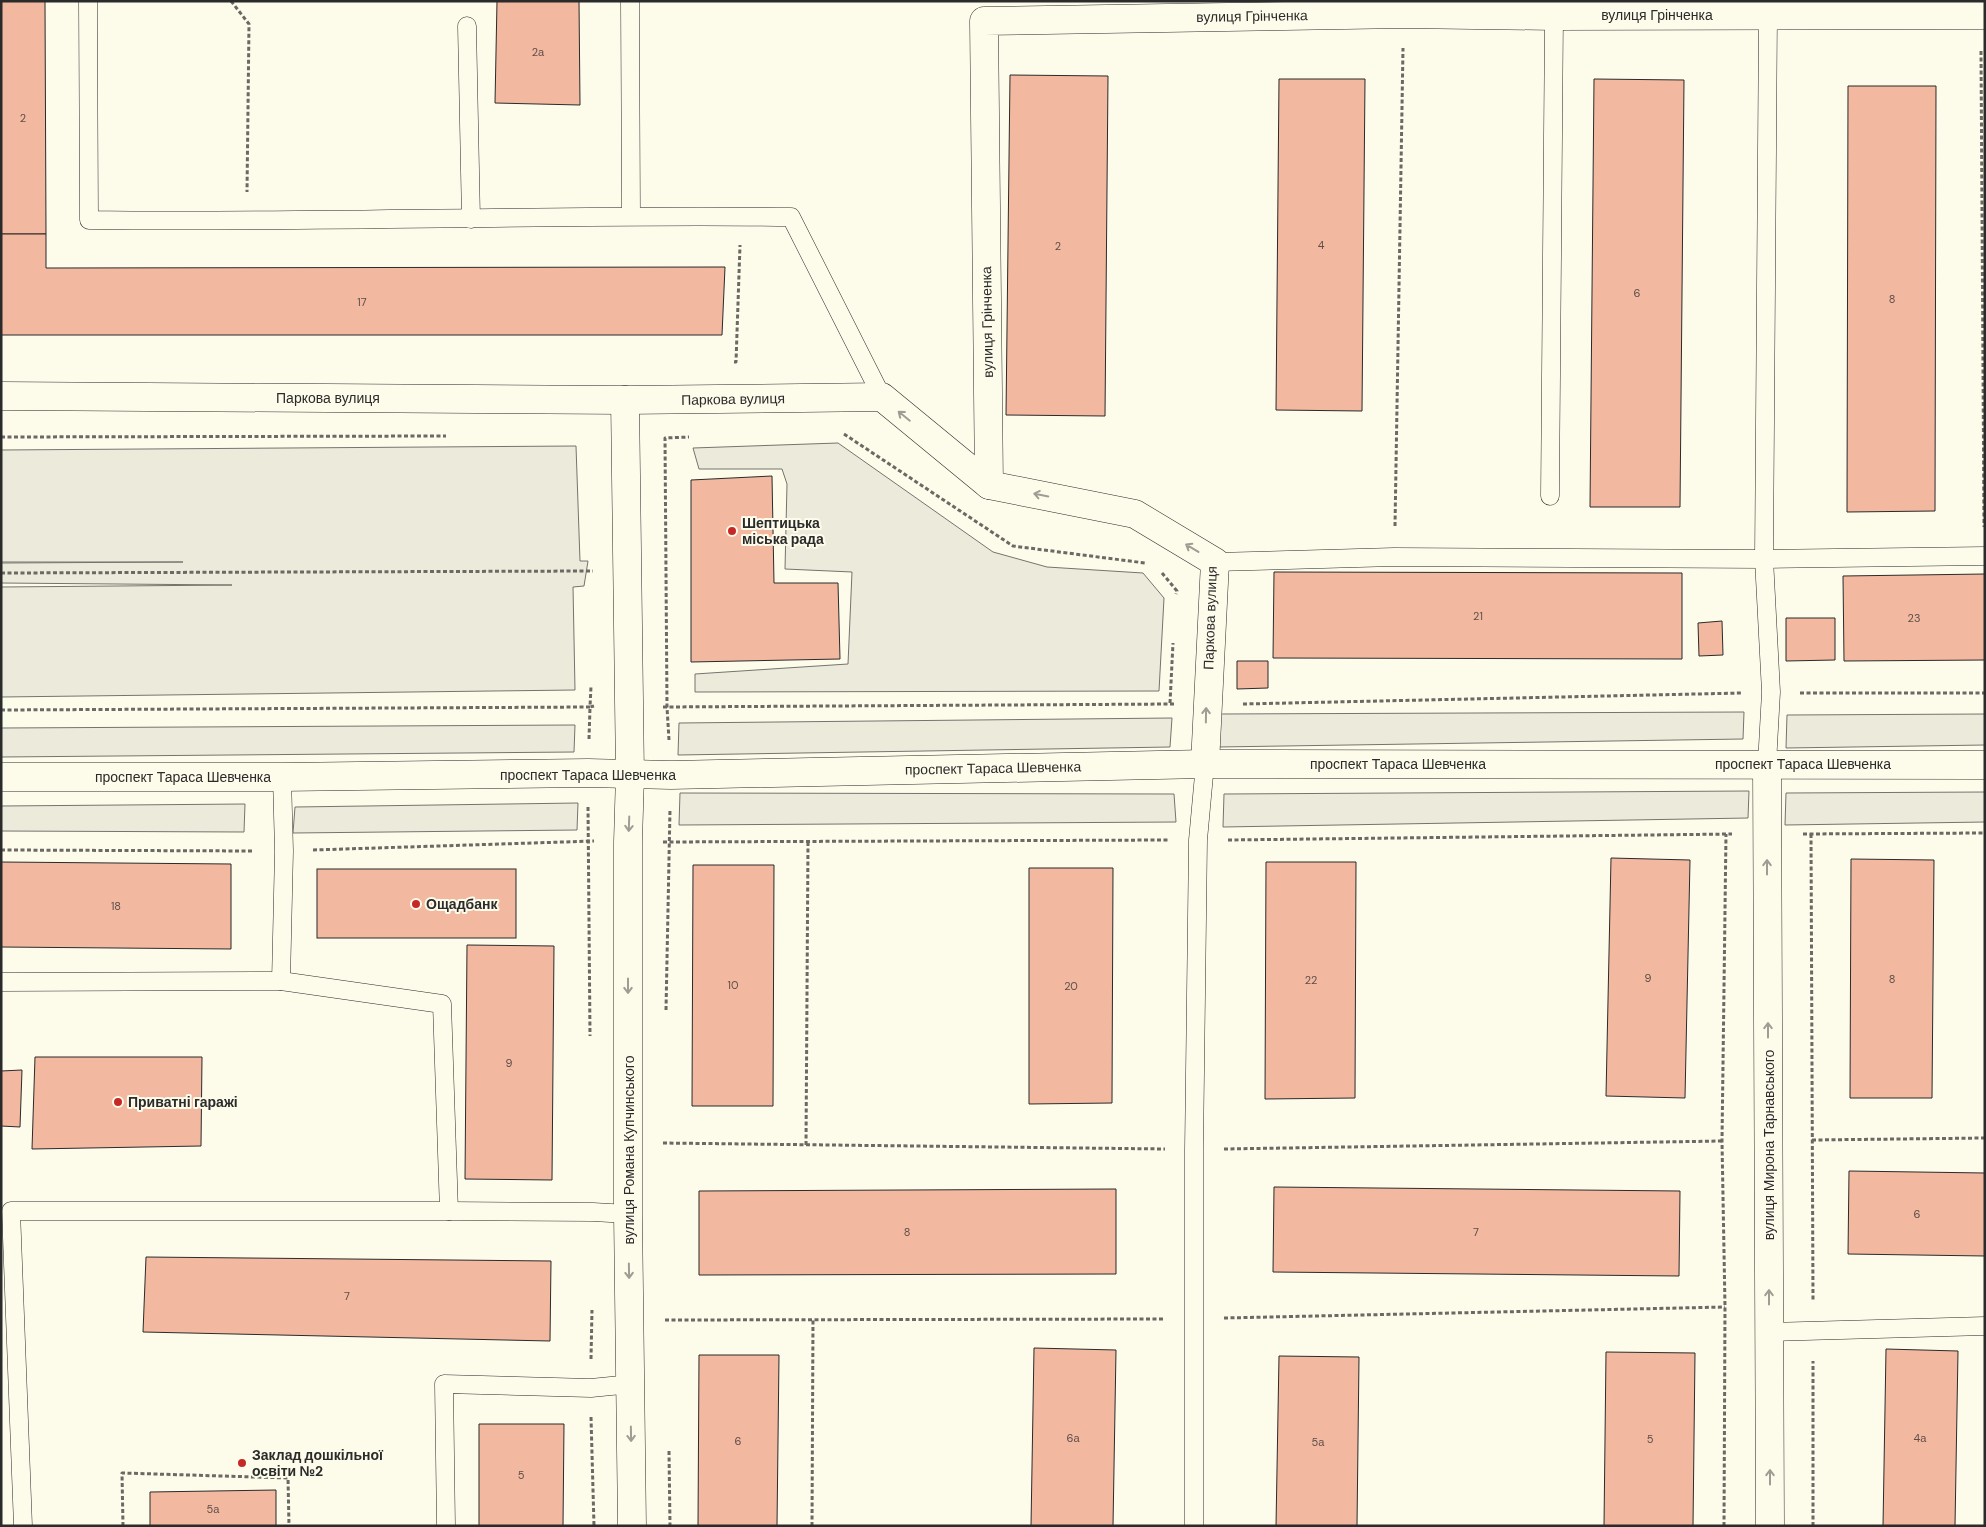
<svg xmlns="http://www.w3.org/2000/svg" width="1986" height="1527" viewBox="0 0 1986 1527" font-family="'DM Sans',sans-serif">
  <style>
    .green { fill: #ecebdb; stroke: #74746e }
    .building { fill: #f2b8a0; stroke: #2b2b2b }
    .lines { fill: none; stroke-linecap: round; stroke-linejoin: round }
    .lane-casing { stroke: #2b2b2b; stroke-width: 19 }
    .street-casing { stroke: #2b2b2b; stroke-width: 29 }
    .path { stroke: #6a6964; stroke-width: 3; stroke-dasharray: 4 2.5; stroke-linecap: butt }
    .lane { stroke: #fdfbea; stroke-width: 18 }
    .street { stroke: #fdfbea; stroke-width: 28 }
    .oneway { stroke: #9e9d94 }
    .poi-dot { fill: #c62828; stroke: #fdfbea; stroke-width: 2 }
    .labels { text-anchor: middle; stroke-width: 4; stroke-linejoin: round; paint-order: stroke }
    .number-label { font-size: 11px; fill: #5d4e48 }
    .street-label { font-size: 14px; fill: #2b2b2b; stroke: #fdfbea }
    .poi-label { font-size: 14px; font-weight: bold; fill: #2b2b2b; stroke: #fdfbea; text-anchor: start }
  </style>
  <rect width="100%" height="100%" fill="#fdfbea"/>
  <g class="green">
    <polygon points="838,443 993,552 1047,567 1143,573 1164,598 1159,691 695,692 695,674 848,664 852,572 785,569 787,484 782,469 699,469 693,448"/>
    <polygon points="576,446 580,561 588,561 584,586 573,587 575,690 1,697 1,587 232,585 1,583 1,563 183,562 1,562 1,450"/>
    <polygon points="1744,712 1743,739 1218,747 1219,714"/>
    <polygon points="1985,714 1985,745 1786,748 1787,715"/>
    <polygon points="1172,718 1170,747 678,755 679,723"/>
    <polygon points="575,725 574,752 1,757 1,728"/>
    <polygon points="1749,791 1748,818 1223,827 1224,794"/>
    <polygon points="1985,792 1985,822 1785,825 1786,793"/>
    <polygon points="680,793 1174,794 1176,822 679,825"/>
    <polygon points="578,803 577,830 293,833 295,807"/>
    <polygon points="245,804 244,832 1,831 1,806"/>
  </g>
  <g class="building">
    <polygon points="1,1 45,1 46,234 1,234"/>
    <polygon points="497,1 579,1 580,105 495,103"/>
    <polygon points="1010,75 1108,76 1105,416 1006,415"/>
    <polygon points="1279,79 1365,79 1362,411 1276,410"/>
    <polygon points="1594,79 1684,80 1680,507 1590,507"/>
    <polygon points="1848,86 1936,86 1935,511 1847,512"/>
    <polygon points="1,234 46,234 46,268 725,267 722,335 1,335"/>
    <polygon points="772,476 774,583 838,583 840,659 691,662 691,480"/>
    <polygon points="1274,572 1682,573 1682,659 1273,658"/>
    <polygon points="1985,574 1985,660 1844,661 1843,576"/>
    <polygon points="1786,618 1835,618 1835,660 1786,661"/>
    <polygon points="1722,621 1723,655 1699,656 1698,623"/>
    <polygon points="1237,661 1268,661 1268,688 1237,689"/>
    <polygon points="1611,858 1690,860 1685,1098 1606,1096"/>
    <polygon points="1851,859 1934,860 1932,1098 1850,1098"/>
    <polygon points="1,862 231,864 231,949 1,947"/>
    <polygon points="1266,862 1356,862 1355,1098 1265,1099"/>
    <polygon points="693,865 774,865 773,1106 692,1106"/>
    <polygon points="1029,868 1113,868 1112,1103 1029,1104"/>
    <rect x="317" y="869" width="199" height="69"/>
    <polygon points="467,945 554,946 552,1180 465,1179"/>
    <polygon points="35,1057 202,1057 201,1146 32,1149"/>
    <polygon points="22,1070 20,1127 1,1126 1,1071"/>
    <polygon points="1849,1171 1985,1173 1985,1256 1848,1254"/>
    <polygon points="1274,1187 1680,1191 1679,1276 1273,1272"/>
    <polygon points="1116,1189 1116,1274 699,1275 699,1191"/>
    <polygon points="146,1257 551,1261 550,1341 143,1332"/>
    <polygon points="1034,1348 1116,1350 1113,1526 1031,1526"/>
    <polygon points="1886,1349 1958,1351 1955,1526 1883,1526"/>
    <polygon points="1606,1352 1695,1353 1693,1526 1604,1526"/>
    <polygon points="699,1355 779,1355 777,1526 698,1526"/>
    <polygon points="1279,1356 1359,1357 1357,1526 1276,1526"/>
    <polygon points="479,1424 564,1424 563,1526 479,1526"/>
    <polygon points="276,1490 276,1526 150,1526 150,1492"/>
  </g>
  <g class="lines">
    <g class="lane-casing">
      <g id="lane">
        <path d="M88,1L89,220C323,223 557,214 791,217L882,397"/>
        <polyline points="630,1 631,216"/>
        <polyline points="467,26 471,219"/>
        <polyline points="1550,496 1554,16"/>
        <polyline points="1215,562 1394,557 1764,559 1985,556"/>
        <polyline points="1767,764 1771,692 1764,559 1768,14"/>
        <polyline points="281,981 284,851 282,777"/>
        <polyline points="1,982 281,981 442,1004 449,1211"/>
        <polyline points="1769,1332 1985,1326"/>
        <polyline points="23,1526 11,1211 449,1211 593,1212 628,1214"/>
        <polyline points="446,1526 444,1384 591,1388 631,1384"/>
        <polyline points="1194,1526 1194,1150 1198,840 1205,764"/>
      </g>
    </g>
    <g class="street-casing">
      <g id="street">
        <polyline points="1,396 625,400 882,397 989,485 1135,514 1215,562 1205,764"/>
        <polyline points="625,400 630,775 628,842 628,1214 632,1526"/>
        <polyline points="989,485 984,21 1404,14 1554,16 1985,15"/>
        <polyline points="1767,764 1770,1526"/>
        <polyline points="1,777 282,777 588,773 671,775 1205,764 1985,765"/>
      </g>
    </g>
    <g class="path">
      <polyline points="231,1 249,24 247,192"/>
      <polyline points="1981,51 1984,527"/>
      <polyline points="734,362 736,362 740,245"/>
      <polyline points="844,434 1013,546 1145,563"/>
      <polyline points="1,437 446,436"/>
      <polyline points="1395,526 1403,48"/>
      <polyline points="1,573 593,571"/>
      <polyline points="1162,573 1177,591 1176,594"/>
      <polyline points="1800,693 1985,693"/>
      <polyline points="1170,703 1173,643"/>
      <polyline points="1243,704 1742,693"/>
      <polyline points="663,707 1174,704"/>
      <polyline points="1,710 590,707 591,686"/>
      <polyline points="589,739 590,707 594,706"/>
      <polyline points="669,740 667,707 665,438 689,437"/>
      <polyline points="588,807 590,1036"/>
      <polyline points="1803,834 1985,833"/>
      <polyline points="1811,834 1813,1300"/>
      <polyline points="1228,840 1732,834"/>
      <polyline points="663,842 1169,840"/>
      <polyline points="1,850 254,851"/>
      <polyline points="313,850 594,841"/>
      <polyline points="666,1010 670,809"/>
      <polyline points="1812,1140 1985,1138"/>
      <polyline points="663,1143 1165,1149"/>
      <polyline points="806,1145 808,842"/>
      <polyline points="1224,1149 1722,1141"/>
      <polyline points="1224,1318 1725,1307"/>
      <polyline points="665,1320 1165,1319"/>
      <polyline points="591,1359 592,1310"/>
      <polyline points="591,1417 594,1526"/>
      <polyline points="669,1451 670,1526"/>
      <polyline points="123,1526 122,1473 288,1478 289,1526"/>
      <polyline points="812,1526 813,1320"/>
      <polyline points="1724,1526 1725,1307 1722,1141 1726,834"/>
      <polyline points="1813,1526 1813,1361"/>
    </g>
    <use href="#lane" class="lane"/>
    <use href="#street" class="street"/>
  </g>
  <defs><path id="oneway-shaft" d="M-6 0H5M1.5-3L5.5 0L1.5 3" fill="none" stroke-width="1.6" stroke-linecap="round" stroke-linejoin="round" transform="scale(1.25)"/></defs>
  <g class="oneway">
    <use href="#oneway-shaft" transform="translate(904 416) rotate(-141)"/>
    <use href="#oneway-shaft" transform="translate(1041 495) rotate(-169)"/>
    <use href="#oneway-shaft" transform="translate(1192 548) rotate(-149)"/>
    <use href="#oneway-shaft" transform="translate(1206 715) rotate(-89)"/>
    <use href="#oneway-shaft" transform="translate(629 824) rotate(92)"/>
    <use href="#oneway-shaft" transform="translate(1767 867) rotate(-90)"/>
    <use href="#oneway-shaft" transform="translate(628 986) rotate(90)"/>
    <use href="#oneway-shaft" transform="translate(1768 1030) rotate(-90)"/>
    <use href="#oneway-shaft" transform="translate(629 1271) rotate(89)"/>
    <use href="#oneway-shaft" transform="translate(1769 1297) rotate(-90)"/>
    <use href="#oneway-shaft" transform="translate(631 1434) rotate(89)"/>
    <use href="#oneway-shaft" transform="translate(1770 1477) rotate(-90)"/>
  </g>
  <g class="poi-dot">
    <circle cx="732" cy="531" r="5"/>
    <circle cx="416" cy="904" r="5"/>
    <circle cx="118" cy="1102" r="5"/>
    <circle cx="242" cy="1463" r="5"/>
  </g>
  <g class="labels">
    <g class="number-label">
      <text x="538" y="56">2а</text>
      <text x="23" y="122">2</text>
      <text x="1321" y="249">4</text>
      <text x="1058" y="250">2</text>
      <text x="1637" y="297">6</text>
      <text x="1892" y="303">8</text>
      <text x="362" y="306">17</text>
      <text x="1478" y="620">21</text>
      <text x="1914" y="622">23</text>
      <text x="116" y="910">18</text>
      <text x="1648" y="982">9</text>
      <text x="1892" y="983">8</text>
      <text x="1311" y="984">22</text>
      <text x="733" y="989">10</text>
      <text x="1071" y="990">20</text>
      <text x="509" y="1067">9</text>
      <text x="1917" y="1218">6</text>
      <text x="907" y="1236">8</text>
      <text x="1476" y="1236">7</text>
      <text x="347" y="1300">7</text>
      <text x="1073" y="1442">6а</text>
      <text x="1920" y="1442">4а</text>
      <text x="1650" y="1443">5</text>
      <text x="738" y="1445">6</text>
      <text x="1318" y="1446">5а</text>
      <text x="521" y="1479">5</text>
      <text x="213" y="1513">5а</text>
    </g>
    <g class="street-label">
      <text x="1657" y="20">вулиця Грінченка</text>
      <text transform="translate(1252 16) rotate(-1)" y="5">вулиця Грінченка</text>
      <text transform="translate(987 322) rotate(-91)" y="5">вулиця Грінченка</text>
      <text x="328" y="403">Паркова вулиця</text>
      <text transform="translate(733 399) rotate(-1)" y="5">Паркова вулиця</text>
      <text transform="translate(1210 618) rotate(-88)" y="5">Паркова вулиця</text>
      <text x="1398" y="769">проспект Тараса Шевченка</text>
      <text x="1803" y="769">проспект Тараса Шевченка</text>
      <text transform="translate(993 768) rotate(-1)" y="5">проспект Тараса Шевченка</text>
      <text x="588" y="780">проспект Тараса Шевченка</text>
      <text x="183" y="782">проспект Тараса Шевченка</text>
      <text transform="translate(1769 1145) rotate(-90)" y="5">вулиця Мирона Тарнавського</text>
      <text transform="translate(629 1150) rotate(-90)" y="5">вулиця Романа Купчинського</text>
    </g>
    <g class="poi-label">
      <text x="742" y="528">Шептицька<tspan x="742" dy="16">міська рада</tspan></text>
      <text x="426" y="909">Ощадбанк</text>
      <text x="128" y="1107">Приватні гаражі</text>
      <text x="252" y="1460">Заклад дошкільної<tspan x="252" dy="16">освіти №2</tspan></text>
    </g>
  </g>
  <rect width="1986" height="1527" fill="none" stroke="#2b2b2b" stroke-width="5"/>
</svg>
